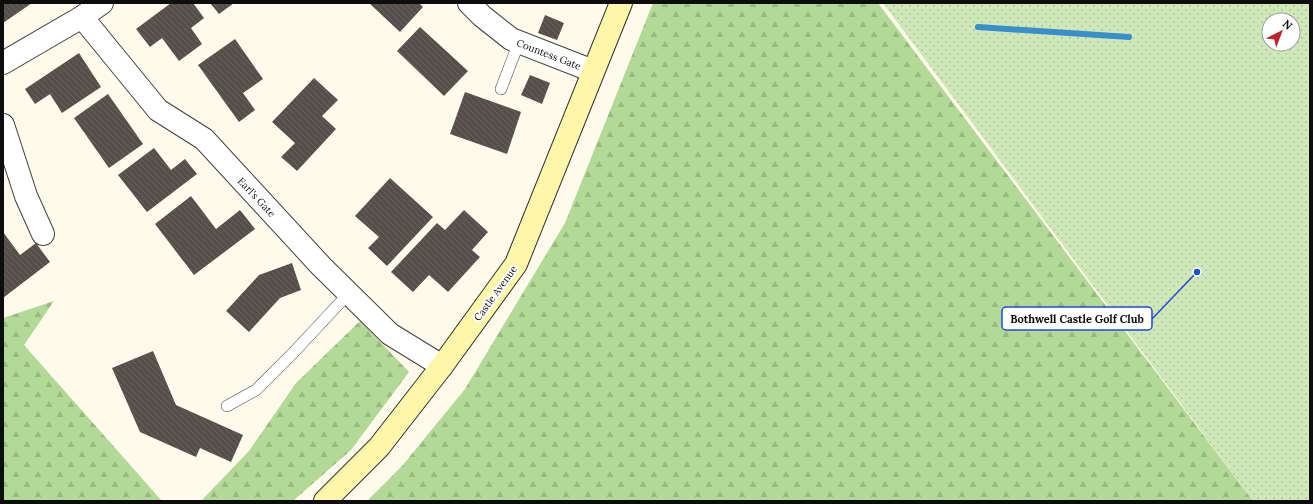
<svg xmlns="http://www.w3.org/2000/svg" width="1313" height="504" viewBox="0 0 1313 504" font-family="Lora,serif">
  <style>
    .grass { fill: url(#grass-dots); fill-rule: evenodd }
    .forest { fill: url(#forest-firs) }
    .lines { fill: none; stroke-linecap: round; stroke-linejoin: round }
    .stream { stroke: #398fcc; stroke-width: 6 }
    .building { fill: url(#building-back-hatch) }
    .lane-casing { stroke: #404040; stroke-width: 12 }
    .street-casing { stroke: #404040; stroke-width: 24 }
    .secondary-casing { stroke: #2f2f2f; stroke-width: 24 }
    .lane { stroke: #fff; stroke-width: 11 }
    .street { stroke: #fff; stroke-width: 22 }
    .secondary { stroke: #fef6a8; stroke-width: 22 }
    .labels { text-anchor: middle; stroke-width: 4; stroke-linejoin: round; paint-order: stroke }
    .street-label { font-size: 10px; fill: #0d0d0d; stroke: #fff }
    .leader { fill: none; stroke: #1d4ed8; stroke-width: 1.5 }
    .callout-dot { fill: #1d4ed8; stroke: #fff; stroke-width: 1.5 }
    .callout { fill: #fff; stroke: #1d4ed8; stroke-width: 1.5 }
    .callout-label { font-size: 11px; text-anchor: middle; font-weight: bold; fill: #0d0d0d }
  </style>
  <defs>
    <pattern id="grass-dots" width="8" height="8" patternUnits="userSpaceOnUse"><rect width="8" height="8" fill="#d0e8b7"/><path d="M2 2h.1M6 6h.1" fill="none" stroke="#b1c69c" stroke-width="1.8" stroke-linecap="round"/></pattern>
    <pattern id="forest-firs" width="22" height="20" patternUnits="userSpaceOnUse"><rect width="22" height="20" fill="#b3d996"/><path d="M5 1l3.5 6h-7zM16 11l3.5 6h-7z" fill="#99b980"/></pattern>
    <pattern id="building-back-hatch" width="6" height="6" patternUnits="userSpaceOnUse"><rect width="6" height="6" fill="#554e49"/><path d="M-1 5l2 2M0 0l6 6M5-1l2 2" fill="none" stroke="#68635f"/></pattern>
  </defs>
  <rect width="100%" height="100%" fill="#fffbec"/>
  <path class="grass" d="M883,3H1310V501H1253ZM1269,20H1293V44H1269Z"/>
  <g class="forest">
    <polygon points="653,3 878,3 1253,501 367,501 402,466 465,389 565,223"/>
    <polygon points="54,301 24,345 162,501 3,501 3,318"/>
    <polygon points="360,321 409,372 351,450 293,501 201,501 249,451 296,383"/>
  </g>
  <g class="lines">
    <polyline class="stream" points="978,27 1129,37"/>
  </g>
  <g class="building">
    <polygon points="3,3 32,3 3,23"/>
    <polygon points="171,3 193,3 204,18 191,28 202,44 179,61 162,38 150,47 136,29"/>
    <polygon points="210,3 234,3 219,14"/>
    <polygon points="369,3 419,3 423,7 400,32"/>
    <polygon points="545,15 564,23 557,40 538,33"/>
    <polygon points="420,27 468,71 444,96 397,51"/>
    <polygon points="235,39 263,79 243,93 255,110 239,122 198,65"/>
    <polygon points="79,53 101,87 62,113 50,94 35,104 25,89"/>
    <polygon points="530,75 550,83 542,104 521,95"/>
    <polygon points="314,78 338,100 322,116 336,129 297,171 281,157 295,143 272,122"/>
    <polygon points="465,92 521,112 507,154 450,134"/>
    <polygon points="108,94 143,144 109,168 74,118"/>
    <polygon points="154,148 171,170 185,159 197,174 147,212 118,175"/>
    <polygon points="390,178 433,217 387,266 368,248 379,237 355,216"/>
    <polygon points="191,196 216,229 240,210 255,229 194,275 155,224"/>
    <polygon points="464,210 488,232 472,250 480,257 448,292 429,275 413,292 391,272 437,223 445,230"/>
    <polygon points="3,232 20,255 36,243 50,262 3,298"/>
    <polygon points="292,263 301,290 280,298 249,332 226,311 259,275"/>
    <polygon points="153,351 176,405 243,435 231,462 200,448 196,457 140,432 112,368"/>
  </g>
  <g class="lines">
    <g class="lane-casing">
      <g id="lane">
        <polyline points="501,89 519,42"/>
        <polyline points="227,406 256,390 294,352 349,293"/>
      </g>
    </g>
    <g class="street-casing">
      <g id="street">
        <polyline points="102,3 82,17 158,110 204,139 321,266 390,334 442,366"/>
        <polyline points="469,3 482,16 511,39 593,71"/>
        <polyline points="3,63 82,17"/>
        <polyline points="3,125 26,196 43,234"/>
      </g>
    </g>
    <g class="secondary-casing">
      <polyline id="secondary" points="325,501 379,447 442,366 516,264 621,3"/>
    </g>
    <use href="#lane" class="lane"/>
    <use href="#street" class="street"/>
    <use href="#secondary" class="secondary"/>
  </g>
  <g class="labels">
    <g class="street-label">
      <text transform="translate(549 54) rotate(21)" y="4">Countess Gate</text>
      <text transform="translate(257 197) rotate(47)" y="4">Earl's Gate</text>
      <text transform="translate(495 293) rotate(-54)" y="4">Castle Avenue</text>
    </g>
  </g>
  <path class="leader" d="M1197 272L1152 319"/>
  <circle class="callout-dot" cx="1197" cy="272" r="4"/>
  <rect class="callout" x="1002" y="307" width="150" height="23" rx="4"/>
  <g class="callout-label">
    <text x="1077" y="323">Bothwell Castle Golf Club</text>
  </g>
  <rect width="1313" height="504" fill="none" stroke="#0d0d0d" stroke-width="8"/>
  <g transform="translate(1281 32) rotate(42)"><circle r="19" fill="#ffffff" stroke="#9e9e9e"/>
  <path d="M0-3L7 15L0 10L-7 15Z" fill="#bb262b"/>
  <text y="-6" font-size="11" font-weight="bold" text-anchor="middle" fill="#0d0d0d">N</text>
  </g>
</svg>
